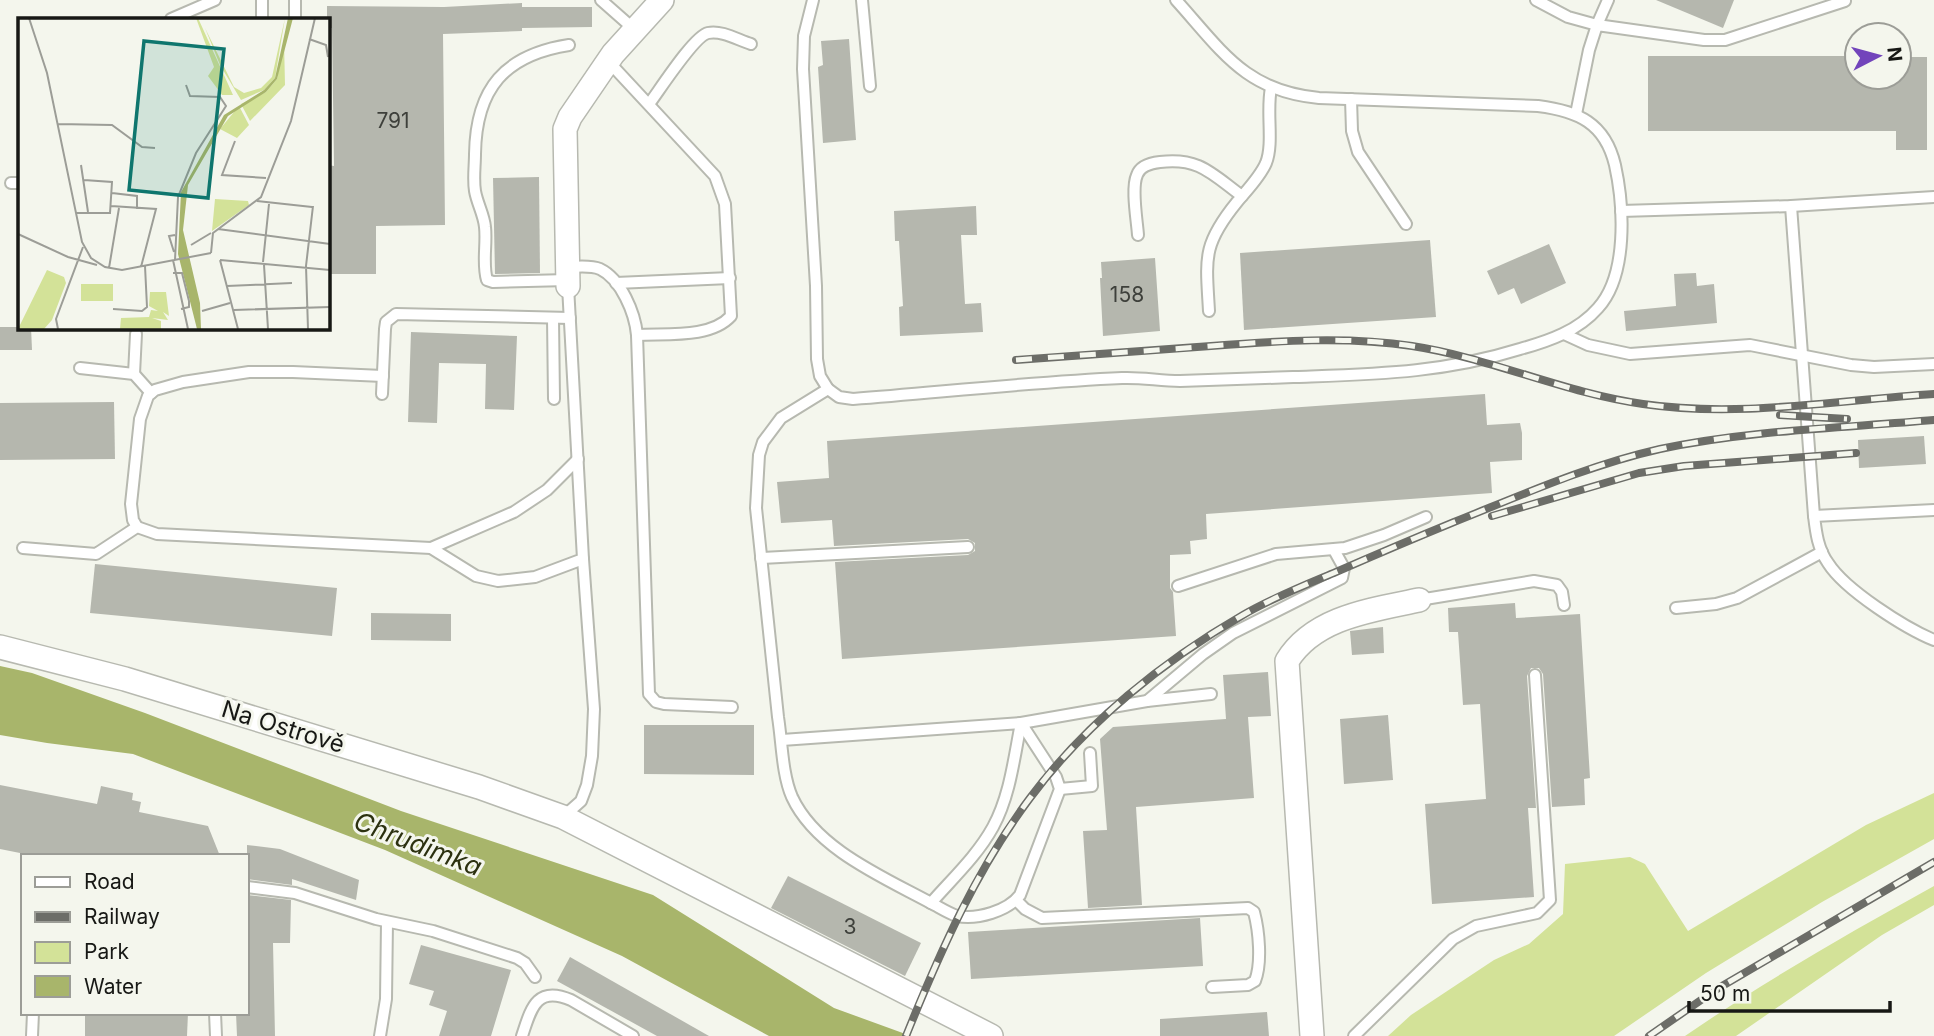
<svg xmlns="http://www.w3.org/2000/svg" width="1934" height="1036" viewBox="0 0 1934 1036" font-family="Inter,sans-serif">
  <style>
    .green { fill: #d3e298 }
    .water { fill: #a8b56b }
    .building { fill: #b5b7ae }
    .lines { fill: none; stroke-linecap: round; stroke-linejoin: round }
    .lane-casing { stroke: #b7b9b0; stroke-width: 14 }
    .street-casing { stroke: #b7b9b0; stroke-width: 26 }
    .lane { stroke: #fff; stroke-width: 10 }
    .street { stroke: #fff; stroke-width: 23 }
    .rail-casing { stroke: #6c6d68; stroke-width: 8 }
    .rail { stroke: #f4f6ed; stroke-width: 5; stroke-dasharray: 16; stroke-linecap: butt }
    .labels { text-anchor: middle; stroke-width: 6; stroke-linejoin: round; paint-order: stroke }
    .number-label { font-size: 21px; fill: #3e403b }
    .street-label { font-size: 24px; fill: #171815; stroke: #f4f6ed }
    .water-label { font-size: 26px; font-style: italic; fill: #2c3110; stroke: #f4f6ed }
    .inset-road { fill: none; stroke: #9c9d97; stroke-width: 2 }
    .view { fill: #0f766e; fill-opacity: 0.15; stroke: #0f766e; stroke-width: 3.5 }
    .inset-edge { fill: none; stroke: #171815; stroke-width: 3.5 }
  </style>
  <rect width="100%" height="100%" fill="#f4f6ed"/>
  <g class="green">
    <polygon points="1934,793 1934,839 1822,902 1706,973 1614,1036 1388,1036 1411,1015 1494,960 1529,944 1563,914 1565,864 1630,857 1645,864 1688,931 1866,825"/>
    <path d="M1934,886V905L1882,935L1736,1036H1685C1765,981 1849,933 1934,886Z"/>
  </g>
  <polygon class="water" points="0,666 32,673 145,713 401,811 653,895 834,1008 911,1036 769,1036 622,956 385,850 133,754 47,743 0,735"/>
  <g class="building">
    <polygon points="1656,0 1734,0 1723,28"/>
    <polygon points="522,3 522,7 592,7 592,27 522,28 522,31 443,34 445,225 376,226 376,274 327,274 327,165 334,166 332,28 327,28 327,6 444,7"/>
    <polygon points="849,39 856,140 823,143 818,67 823,65 821,41"/>
    <polygon points="1648,56 1857,56 1857,77 1899,77 1899,57 1927,57 1927,150 1896,150 1896,131 1648,131"/>
    <polygon points="539,177 540,273 495,274 493,178"/>
    <polygon points="976,206 977,235 961,235 965,304 981,303 983,332 900,336 899,307 903,306 899,241 895,241 894,211"/>
    <polygon points="1430,240 1436,317 1244,330 1240,253"/>
    <polygon points="1549,244 1566,283 1521,304 1514,288 1498,295 1487,271"/>
    <polygon points="1155,258 1160,331 1103,336 1100,278 1102,278 1101,262"/>
    <polygon points="1696,273 1697,286 1714,284 1717,323 1626,331 1624,311 1676,306 1674,274"/>
    <polygon points="0,327 31,327 32,350 0,350"/>
    <polygon points="411,332 517,336 514,410 485,409 486,364 439,363 437,423 408,422"/>
    <polygon points="1485,394 1487,425 1520,423 1522,433 1522,460 1490,462 1492,493 1206,514 1207,539 1190,541 1191,554 1170,555 1170,588 1173,592 1176,636 842,659 835,562 968,555 975,551 975,543 968,539 834,546 832,520 781,523 777,482 829,478 827,441"/>
    <polygon points="114,402 115,459 0,460 0,403"/>
    <polygon points="1924,436 1926,464 1859,468 1858,440"/>
    <polygon points="95,564 337,588 332,636 90,613"/>
    <polygon points="1515,603 1516,618 1580,614 1590,778 1584,779 1585,805 1552,807 1543,674 1539,668 1531,668 1527,676 1536,808 1528,808 1534,897 1432,904 1425,804 1486,799 1480,704 1463,705 1458,632 1449,632 1448,608"/>
    <polygon points="371,613 451,614 451,641 371,640"/>
    <polygon points="1383,627 1384,653 1352,655 1350,631"/>
    <polygon points="1268,672 1271,716 1248,717 1254,798 1136,807 1142,905 1088,908 1083,831 1107,830 1100,739 1113,727 1226,719 1223,675"/>
    <polygon points="1388,715 1393,780 1344,784 1340,719"/>
    <polygon points="644,725 754,725 754,775 644,774"/>
    <polygon points="0,785 97,804 101,786 133,793 132,800 141,802 139,812 208,826 220,856 35,856 0,849"/>
    <polygon points="247,845 280,849 359,880 356,900 292,879 292,885 247,879"/>
    <polygon points="788,876 921,943 905,976 771,908"/>
    <polygon points="247,895 291,900 290,943 273,943 275,1036 237,1036 236,1013 247,1013"/>
    <polygon points="1200,918 1203,966 971,979 968,932"/>
    <polygon points="421,945 511,970 491,1036 439,1036 447,1011 429,1005 434,991 409,984"/>
    <polygon points="570,957 709,1036 657,1036 557,981"/>
    <polygon points="1267,1012 1269,1036 1160,1036 1160,1019"/>
    <polygon points="85,1013 188,1013 187,1036 85,1036"/>
  </g>
  <g class="lines">
    <g class="lane-casing">
      <g id="lane">
        <polyline points="262,0 262,19"/>
        <polyline points="295,0 295,19"/>
        <polyline points="601,0 635,30"/>
        <polyline points="862,0 870,86"/>
        <polyline points="1536,0 1568,17 1597,25 1608,0"/>
        <polyline points="171,19 215,0"/>
        <polyline points="1351,99 1352,131 1358,152 1406,224"/>
        <path d="M649,104C659,91 694,36 708,33C722,30 738,40 751,44"/>
        <polyline points="1576,114 1589,50 1597,25 1704,40 1725,40 1845,1"/>
        <polyline points="11,183 19,183"/>
        <polyline points="1791,206 1814,516"/>
        <polyline points="1621,211 1791,206 1934,197"/>
        <path d="M1138,235C1137,220 1131,188 1137,175C1140,166 1151,163 1160,162C1199,157 1212,174 1242,196"/>
        <path d="M568,267C578,267 590,265 600,269C621,279 635,313 637,335C665,333 710,339 731,316L725,204L715,176L608,61"/>
        <path d="M568,280L493,282L487,280C482,264 487,244 485,227C484,215 477,203 475,191C473,179 475,166 475,154C476,88 505,55 569,45"/>
        <polyline points="616,283 730,278"/>
        <path d="M1209,311C1206,258 1202,245 1237,202C1247,190 1260,177 1266,163C1274,143 1266,111 1271,88"/>
        <polyline points="553,318 554,399"/>
        <polyline points="1564,334 1588,345 1630,354 1750,345 1851,365 1874,367 1934,364"/>
        <polyline points="637,335 649,694 656,702 664,704 732,707"/>
        <polyline points="80,368 134,374 151,393"/>
        <polyline points="134,374 136,334"/>
        <path d="M828,389L839,397L853,399C943,392 1032,382 1122,378C1141,377 1160,381 1180,381C1218,380 1257,378 1296,377C1376,374 1443,373 1520,349C1549,341 1578,331 1598,308C1628,275 1624,206 1615,165C1605,123 1578,111 1538,106L1319,98C1245,91 1222,51 1176,0"/>
        <polyline points="382,394 385,329 386,322 396,314 570,318"/>
        <path d="M1934,510L1814,516C1816,533 1818,549 1828,563C1845,590 1905,628 1934,640"/>
        <polyline points="137,527 133,520 131,504 140,419 148,396 155,390 183,382 249,372 293,372 383,376"/>
        <polyline points="23,548 96,554 137,527 157,534 431,548 476,576 498,581 535,577 583,559 568,286"/>
        <polyline points="431,548 514,512 547,490 578,459"/>
        <polyline points="761,558 968,547"/>
        <polyline points="1178,586 1276,554 1345,548 1384,535 1426,517"/>
        <polyline points="1419,600 1534,581 1557,585 1562,592 1564,605"/>
        <polyline points="1676,608 1716,604 1737,598 1822,552"/>
        <polyline points="1147,701 1211,694"/>
        <path d="M782,740L1021,723C1014,758 1010,796 993,827C977,856 952,879 931,903C883,877 816,849 792,797C782,774 782,742 778,717L756,508L759,455L763,442L781,418L828,389L820,376L817,359L816,286L803,69L804,36L813,0"/>
        <polyline points="1060,789 1092,786 1090,753"/>
        <polyline points="563,817 581,801 587,785 592,756 594,709 583,559"/>
        <polyline points="247,887 295,893 376,919 433,931 517,958 525,963 535,977"/>
        <path d="M1016,900L1025,909L1042,918L1248,908L1254,912C1259,931 1262,963 1255,981L1248,985L1212,987"/>
        <path d="M931,903C939,907 948,913 957,916C977,920 1008,911 1020,895L1060,789L1056,777L1021,723L1147,701L1203,654L1233,633L1342,578L1344,568L1334,550"/>
        <polyline points="215,1013 216,1036"/>
        <polyline points="32,1036 33,1013"/>
        <polyline points="380,1036 386,999 387,922"/>
        <path d="M522,1036C531,1009 536,985 571,1000L633,1036"/>
        <polyline points="1354,1036 1453,939 1476,926 1537,913 1550,900 1535,675"/>
      </g>
    </g>
    <g class="street-casing">
      <g id="street">
        <polyline points="568,286 565,129 570,117 613,54 662,0"/>
        <polyline points="0,647 125,679 479,787 563,817 991,1036"/>
        <path d="M1312,1036L1287,661C1314,617 1372,610 1419,600"/>
      </g>
    </g>
    <use href="#lane" class="lane"/>
    <use href="#street" class="street"/>
    <g class="rail-casing">
      <g id="rail">
        <path d="M1016,360C1081,355 1146,351 1211,346C1278,341 1346,336 1412,346C1491,358 1564,393 1643,404C1740,418 1837,400 1934,394"/>
        <polyline points="1780,415 1847,419"/>
        <polyline points="1492,516 1639,473 1684,466 1856,453"/>
        <path d="M906,1036C940,952 976,870 1030,798C1086,723 1163,661 1243,615C1272,598 1305,585 1336,572C1375,555 1415,538 1454,522C1522,495 1589,465 1660,449C1750,430 1842,428 1934,420"/>
        <polyline points="1649,1036 1717,989 1934,862"/>
      </g>
    </g>
    <use href="#rail" class="rail"/>
  </g>
  <g class="labels">
    <g class="number-label">
      <text x="393" y="128">791</text>
      <text x="1127" y="302">158</text>
      <text x="850" y="934">3</text>
    </g>
    <g class="street-label">
      <text transform="translate(283 727) rotate(17)" y="8">Na Ostrově</text>
    </g>
    <g class="water-label">
      <text transform="translate(418 844) rotate(21)" y="9">Chrudimka</text>
    </g>
  </g>
  <g transform="translate(18 18)">
    <rect width="312" height="312" fill="#f4f6ed"/>
    <path d="M178,0H180L215,77H204L190,58L196,49ZM267,0L257,60L246,72L223,82L202,47L187,10L216,69L226,75L243,70L254,59ZM266,23L267,67L232,103L223,86L248,74L259,61ZM221,88L231,107L219,120L202,111ZM197,181L230,183L231,187L194,213ZM29,252L46,259L48,265L34,302L26,311H0ZM63,266H95V283H63ZM132,274H148L151,298L145,294L150,302L134,300L143,303V311H102L103,300L131,299L133,292L140,293L131,288Z" fill="#d3e298"/>
    <path d="M270,0H275L259,61L248,74L210,98L170,167L165,212L182,285L183,311H179L160,236L163,174L206,97L246,72L257,60Z" fill="#a8b56b"/>
    <path class="inset-road" d="M11,0L29,55L64,224L73,240L87,249L104,252L193,235M291,21L308,27L310,39M40,106L94,107L124,129L137,130M217,123L204,157L248,160M63,147L70,194M94,175L119,178V191M239,183L294,189M93,188L138,191L123,249M58,195H92L94,164L66,162M200,211L312,226M0,216L50,239L79,247M173,227L193,215M156,234L151,218L157,217M193,235L195,215L243,179L273,103L297,0M155,242L170,311M157,242L160,179L178,135L208,88L202,79L172,78L168,67M202,242L312,252M202,242L220,311M245,244L251,186M246,247L250,311M91,250L101,190M155,255H164L171,283V289L163,291M209,268L274,265M95,291L124,293L129,289L127,248M216,292L312,289M184,293L212,285M40,311L38,301L65,229M290,311L288,248L295,188"/>
    <path class="view" d="M126,23L206,31L190,180L111,172Z"/>
    <rect width="312" height="312" class="inset-edge"/>
  </g>
  <rect x="21" y="854" width="228" height="161" fill="#f4f6ed" stroke="#9c9d97" stroke-width="2"/>
  <rect x="35" y="877" width="35" height="10" fill="#ffffff" stroke="#9c9d97" stroke-width="2"/>
  <text x="84" y="889" font-size="21" fill="#171815">Road</text>
  <rect x="35" y="912" width="35" height="10" fill="#6c6d68" stroke="#9c9d97" stroke-width="2"/>
  <text x="84" y="924" font-size="21" fill="#171815">Railway</text>
  <rect x="35" y="942" width="35" height="21" fill="#d3e298" stroke="#9c9d97" stroke-width="2"/>
  <text x="84" y="959" font-size="21" fill="#171815">Park</text>
  <rect x="35" y="976" width="35" height="21" fill="#a8b56b" stroke="#9c9d97" stroke-width="2"/>
  <text x="84" y="994" font-size="21" fill="#171815">Water</text>
  <g transform="translate(1878 56) rotate(84)"><circle r="33" fill="#f4f6ed" stroke="#9c9d97" stroke-width="2"/>
  <path d="M0-5L12 26L0 18L-12 26Z" fill="#7244bb"/>
  <text y="-10" font-size="19" font-weight="bold" text-anchor="middle" fill="#171815">N</text>
  </g>
  <path d="M1689 1001v10h201v-10" fill="none" stroke="#171815" stroke-width="3.5"/>
  <text x="1700" y="1001" font-size="21" fill="#171815" stroke="#f4f6ed" stroke-width="5" paint-order="stroke">50 m</text>
</svg>
